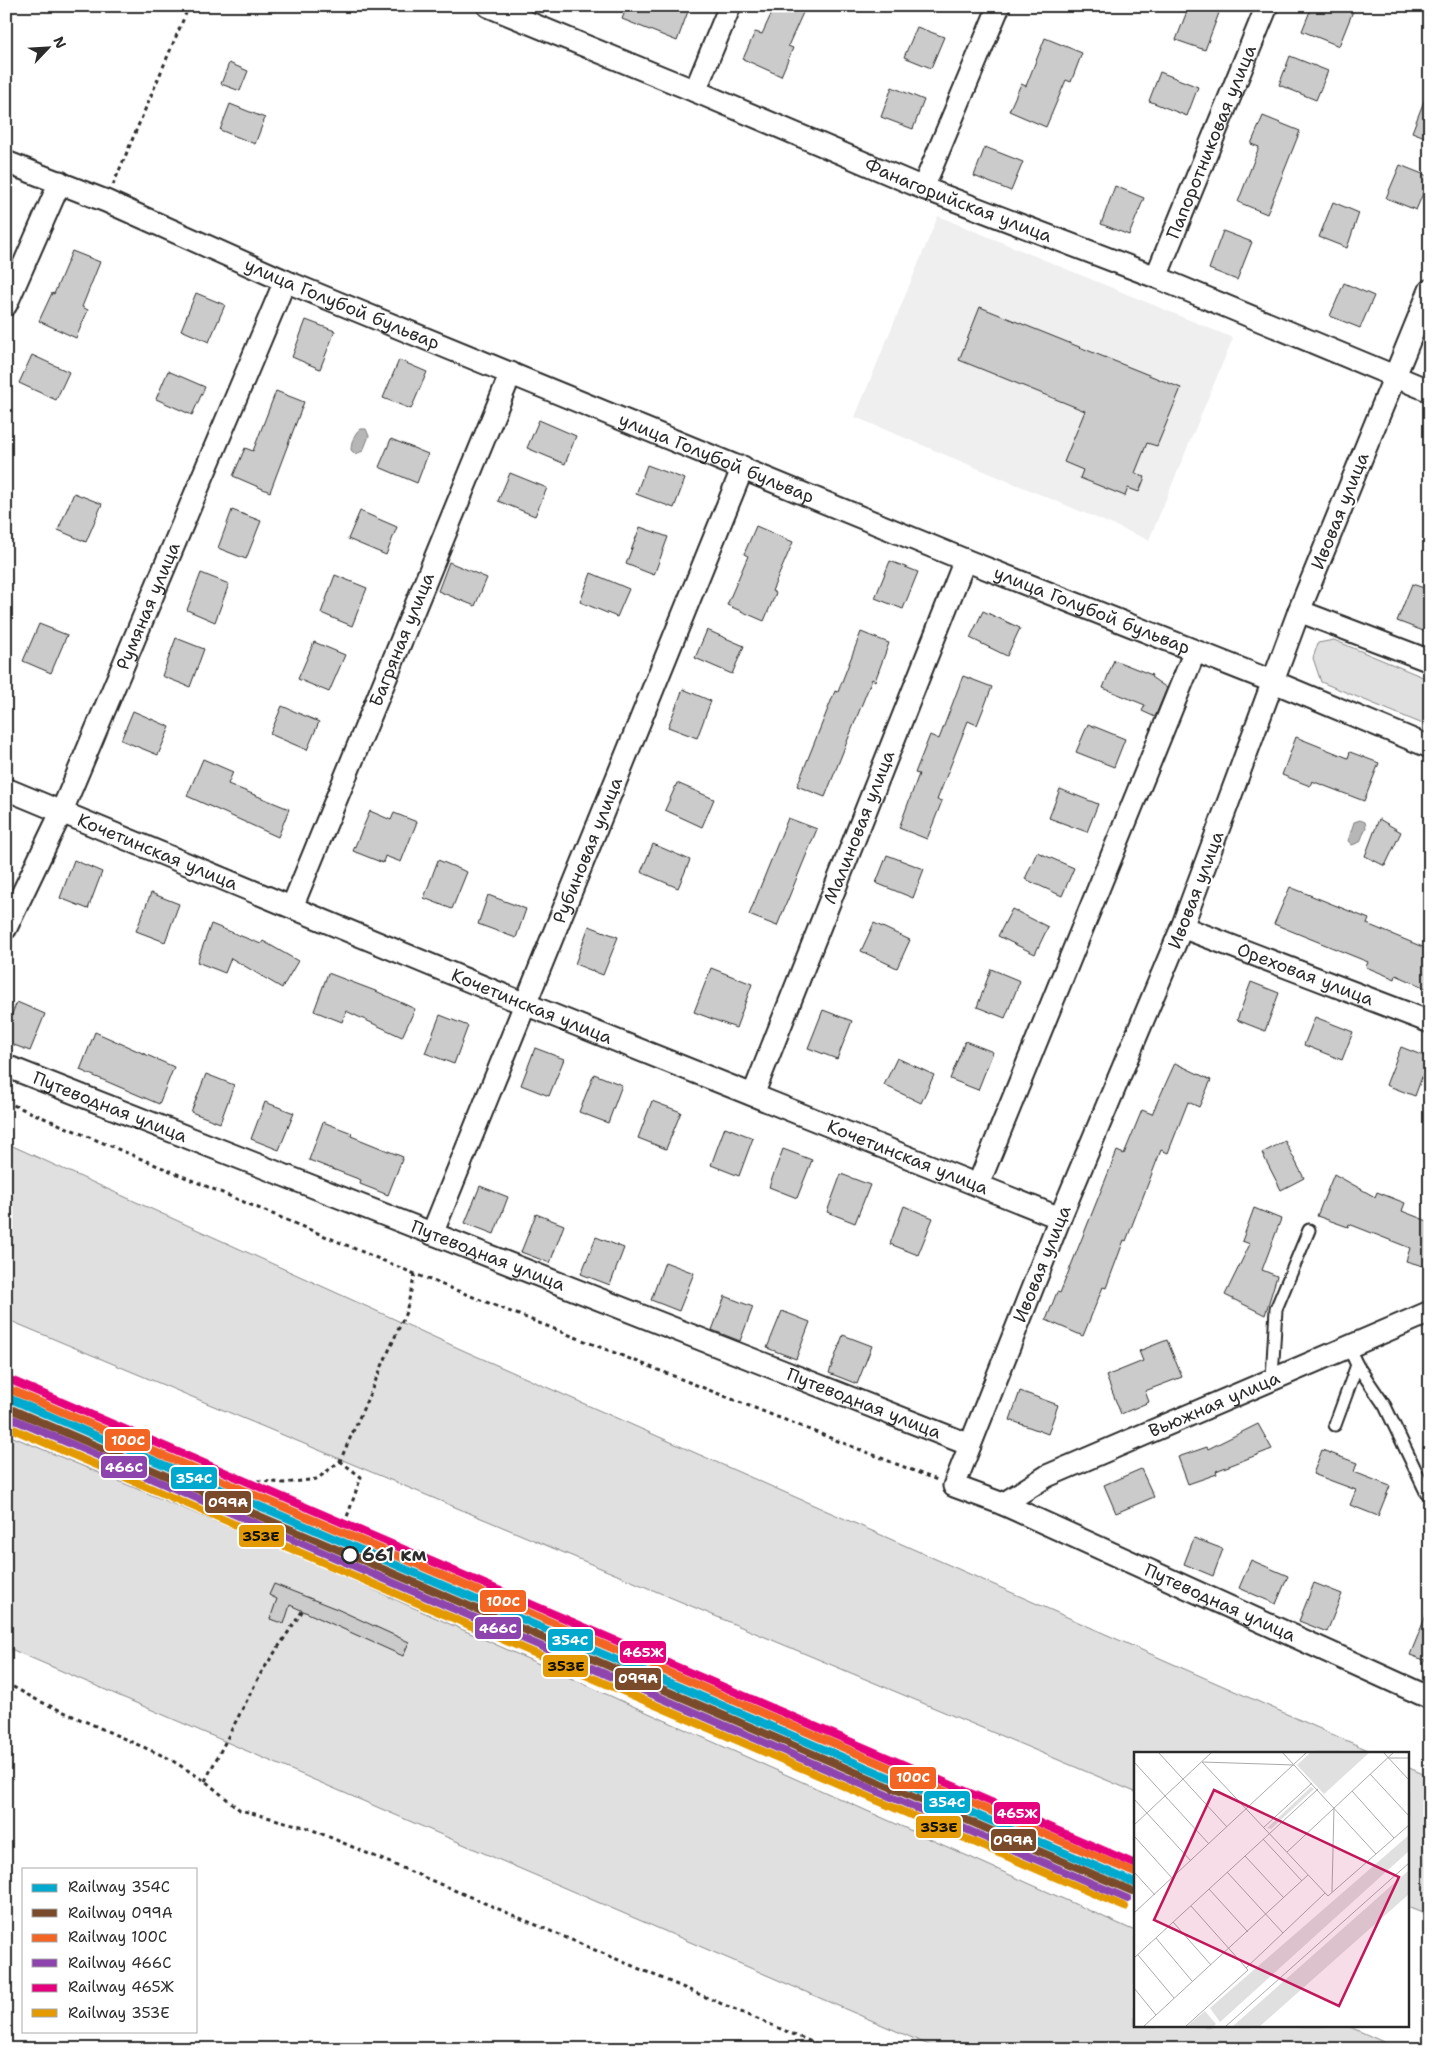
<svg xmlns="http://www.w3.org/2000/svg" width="1436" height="2055" viewBox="0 0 1436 2055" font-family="'Shantell Sans',sans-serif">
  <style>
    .built { fill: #efefef }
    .green { fill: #e0e0e0; stroke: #868686 }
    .water { fill: #b6b6b6; stroke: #7e7e7e }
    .building { fill: #cbcbcb; stroke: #2b2b2b }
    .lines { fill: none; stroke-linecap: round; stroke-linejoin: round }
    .lane-casing { stroke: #2b2b2b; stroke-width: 15 }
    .street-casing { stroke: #2b2b2b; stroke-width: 25 }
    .path { stroke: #2b2b2b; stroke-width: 3; stroke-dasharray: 4 4; stroke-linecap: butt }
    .lane { stroke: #fff; stroke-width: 11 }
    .street { stroke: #fff; stroke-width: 21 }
    .rail-1-casing { stroke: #fff; stroke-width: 11 }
    .rail-2-casing { stroke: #fff; stroke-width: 11 }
    .rail-3-casing { stroke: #fff; stroke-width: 11 }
    .rail-4-casing { stroke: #fff; stroke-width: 11 }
    .rail-5-casing { stroke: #fff; stroke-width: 11 }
    .rail-6-casing { stroke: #fff; stroke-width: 11 }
    .rail-1 { stroke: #00a9ce; stroke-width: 8 }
    .rail-2 { stroke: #7a4b2a; stroke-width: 8 }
    .rail-3 { stroke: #f26522; stroke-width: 8 }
    .rail-4 { stroke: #8e44ad; stroke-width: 8 }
    .rail-5 { stroke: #e5007d; stroke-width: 8 }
    .rail-6 { stroke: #e39a04; stroke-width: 8 }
    .stop-dot { fill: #fff; stroke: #2b2b2b; stroke-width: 2.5 }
    .labels { text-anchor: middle; stroke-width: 4; stroke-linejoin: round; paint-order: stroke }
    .street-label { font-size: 18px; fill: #2b2b2b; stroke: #fff }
    .stop-label { font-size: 18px; font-weight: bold; fill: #2b2b2b; stroke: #fff; text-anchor: start }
    .inset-road { fill: none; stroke: #aaa; stroke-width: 1 }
    .view { fill: #c2185b; fill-opacity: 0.15; stroke: #c2185b; stroke-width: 2.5 }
    .inset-edge { fill: none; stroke: #2b2b2b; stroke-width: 2.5 }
    .line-badge { stroke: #fff; stroke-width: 2 }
    .badge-label { font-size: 14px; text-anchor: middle; font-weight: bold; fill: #fff }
    .pale-badge-label { font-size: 14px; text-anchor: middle; font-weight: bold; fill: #111 }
  </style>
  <rect width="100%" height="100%" fill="#fff"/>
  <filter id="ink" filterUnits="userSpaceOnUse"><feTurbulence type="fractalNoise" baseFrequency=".02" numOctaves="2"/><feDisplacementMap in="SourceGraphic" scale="10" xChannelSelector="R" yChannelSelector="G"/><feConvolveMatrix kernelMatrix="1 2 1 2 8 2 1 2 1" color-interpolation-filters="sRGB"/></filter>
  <g filter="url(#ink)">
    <polygon class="built" points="938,216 1233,338 1149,540 855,417"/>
    <g class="green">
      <polygon points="1334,640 1430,680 1430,727 1321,682 1313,658 1318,643"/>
      <polygon points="6,1143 467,1352 1377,1754 1135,1754 1135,1792 6,1319"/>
      <polygon points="6,1434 307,1560 1135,1931 1135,2026 1348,2026 1399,2049 938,2049 6,1647"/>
      <polygon points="1407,1767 1430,1777 1430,1916 1407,1907"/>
    </g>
    <g class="water">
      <path d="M360,429H366L369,436L363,451L355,454L351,450C351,444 354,433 360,429Z"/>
      <polygon points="1360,820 1365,822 1366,827 1360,842 1352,845 1348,841 1354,822"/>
    </g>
    <g class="building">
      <polygon points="627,6 690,6 677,41 622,19"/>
      <polygon points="775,6 806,6 788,46 793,48 781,76 743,59 755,32 762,34"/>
      <polygon points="1189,6 1202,6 1219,13 1205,50 1176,40"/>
      <polygon points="1312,6 1355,6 1339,46 1302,31"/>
      <polygon points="917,27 944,37 931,68 904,57"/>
      <polygon points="1045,38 1082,53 1071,82 1066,80 1046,127 1009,111 1021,84 1026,86"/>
      <polygon points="1290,56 1328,71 1316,100 1279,85"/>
      <polygon points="229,63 248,71 240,91 221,84"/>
      <polygon points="1160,72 1198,87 1187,116 1149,101"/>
      <polygon points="892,87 924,100 913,129 881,117"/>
      <polygon points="1429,88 1430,88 1430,139 1412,132"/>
      <polygon points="230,104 265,118 255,144 220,130"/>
      <polygon points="1263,116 1300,131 1267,214 1238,202 1259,147 1251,144"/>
      <polygon points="985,147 1023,162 1011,191 974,176"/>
      <polygon points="1400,165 1430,177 1416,210 1386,198"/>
      <polygon points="1115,186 1144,198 1129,235 1101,224"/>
      <polygon points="1333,202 1359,213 1347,248 1319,237"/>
      <polygon points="1223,231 1252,242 1237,280 1209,269"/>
      <polygon points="72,251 100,262 82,307 88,310 76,338 39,321 52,293 54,294"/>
      <polygon points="1344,283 1374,296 1360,328 1330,316"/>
      <polygon points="196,293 225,305 209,342 181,330"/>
      <polygon points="980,307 1181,388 1157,446 1147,443 1135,473 1145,477 1139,492 1128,488 1125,496 1080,478 1083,470 1064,462 1085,411 959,360"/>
      <polygon points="306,320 335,331 320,369 292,357"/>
      <polygon points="32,355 69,372 56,400 19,383"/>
      <polygon points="399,360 427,372 411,409 383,398"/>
      <polygon points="168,371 205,387 192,415 156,399"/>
      <polygon points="276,391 304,402 270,492 233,476 245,448 253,451"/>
      <polygon points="539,420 576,436 565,464 527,448"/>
      <polygon points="391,439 428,454 417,483 379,467"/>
      <polygon points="647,465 685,479 674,508 636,494"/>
      <polygon points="510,473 547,488 535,516 498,501"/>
      <polygon points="74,493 102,504 86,542 58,530"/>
      <polygon points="232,510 261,521 246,559 218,548"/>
      <polygon points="360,511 397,527 386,555 348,539"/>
      <polygon points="756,526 793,542 772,591 776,593 764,621 727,605 748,556 744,554"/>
      <polygon points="640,527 668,537 654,575 626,564"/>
      <polygon points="890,561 918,572 903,609 875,598"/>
      <polygon points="449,562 487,578 475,606 438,591"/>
      <polygon points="201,573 229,584 215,622 187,610"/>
      <polygon points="591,573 629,589 617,617 580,602"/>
      <polygon points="335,575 367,588 352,626 321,613"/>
      <polygon points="1412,584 1430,590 1430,622 1426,632 1397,621"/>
      <polygon points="983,611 1020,628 1007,656 970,638"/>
      <polygon points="39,624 67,635 51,673 23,661"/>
      <polygon points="707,630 744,646 732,674 695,658"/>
      <polygon points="861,632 889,643 875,681 872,679 825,797 797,786 835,691 838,692"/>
      <polygon points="176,638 204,649 190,687 162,676"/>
      <polygon points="314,642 345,655 329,692 298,679"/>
      <polygon points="1114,660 1152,675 1151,677 1167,688 1155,717 1142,711 1145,705 1103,688"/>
      <polygon points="963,676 992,687 977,725 968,721 937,800 942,801 927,839 899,828 919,774 915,773 930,735 939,739"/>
      <polygon points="683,689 711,701 697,738 668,727"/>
      <polygon points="282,706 319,722 307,750 270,734"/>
      <polygon points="133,711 170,727 158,755 121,740"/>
      <polygon points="1088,724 1125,739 1114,767 1076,752"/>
      <polygon points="1296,737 1348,758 1350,752 1379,763 1364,801 1312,781 1310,786 1282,775"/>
      <polygon points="203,759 233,772 228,784 289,809 278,837 187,796"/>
      <polygon points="677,783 714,799 702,827 665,810"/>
      <polygon points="1060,789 1098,804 1087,832 1049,818"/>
      <polygon points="370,811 391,820 394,813 417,822 401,862 385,856 383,863 353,851"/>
      <polygon points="788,818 817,829 777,926 749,915"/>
      <polygon points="1379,819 1401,832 1385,866 1365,856"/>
      <polygon points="653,844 690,860 678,888 641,872"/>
      <polygon points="1037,852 1074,868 1062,896 1025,879"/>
      <polygon points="887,855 924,869 913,898 876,883"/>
      <polygon points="74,860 102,872 88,909 60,898"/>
      <polygon points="438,860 467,872 452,909 424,898"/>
      <polygon points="1290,887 1369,919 1367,924 1430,950 1430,990 1396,975 1395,979 1366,967 1368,962 1274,924"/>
      <polygon points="151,893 179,904 165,942 136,931"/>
      <polygon points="488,895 526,909 516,938 478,924"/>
      <polygon points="1012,909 1048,927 1035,954 998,936"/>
      <polygon points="874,923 910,940 897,968 861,951"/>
      <polygon points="211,924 261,944 263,941 298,961 282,988 231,958 225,973 197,962"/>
      <polygon points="589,926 618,937 603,975 575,964"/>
      <polygon points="711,968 752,984 736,1028 694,1012"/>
      <polygon points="991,969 1020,981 1005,1018 977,1007"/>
      <polygon points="328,973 378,992 415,1009 402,1037 346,1011 342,1022 314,1011"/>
      <polygon points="1251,982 1279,993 1265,1031 1237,1020"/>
      <polygon points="17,1002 45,1014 30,1051 6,1042 6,1028"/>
      <polygon points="823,1010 852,1021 837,1059 808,1048"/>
      <polygon points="440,1015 468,1026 454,1064 425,1053"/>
      <polygon points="1315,1017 1353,1032 1342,1060 1304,1045"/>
      <polygon points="95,1032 174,1067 159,1104 80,1070"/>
      <polygon points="965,1041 993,1052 978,1090 950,1079"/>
      <polygon points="1401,1047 1429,1058 1415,1096 1386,1085"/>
      <polygon points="535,1048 564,1059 549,1096 521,1085"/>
      <polygon points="897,1058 934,1075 921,1103 884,1085"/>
      <polygon points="1175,1063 1211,1080 1199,1107 1188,1102 1168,1153 1161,1150 1126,1241 1124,1240 1106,1288 1103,1287 1083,1336 1046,1320 1057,1292 1060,1293 1117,1151 1124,1154 1142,1110 1152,1114"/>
      <polygon points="206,1074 234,1085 220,1123 191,1112"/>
      <polygon points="594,1074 622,1085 608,1123 579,1112"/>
      <polygon points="652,1101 681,1112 666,1149 638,1138"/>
      <polygon points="265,1102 294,1113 279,1150 251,1139"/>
      <polygon points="323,1122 352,1133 351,1136 403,1157 388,1195 360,1184 361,1180 309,1160"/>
      <polygon points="725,1127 753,1138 739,1176 711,1165"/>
      <polygon points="1285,1141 1304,1178 1281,1190 1262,1153"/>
      <polygon points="783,1149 812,1160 797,1198 769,1187"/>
      <polygon points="841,1174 870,1185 855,1223 827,1212"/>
      <polygon points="1334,1174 1375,1197 1377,1192 1405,1203 1402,1211 1430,1222 1430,1268 1406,1261 1410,1248 1349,1224 1348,1227 1317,1216"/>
      <polygon points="480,1186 508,1197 494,1234 465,1223"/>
      <polygon points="904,1206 933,1218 918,1255 890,1244"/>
      <polygon points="1254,1208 1281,1219 1262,1270 1277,1276 1265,1315 1225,1295 1250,1244 1242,1241"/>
      <polygon points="536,1214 564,1225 550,1263 521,1252"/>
      <polygon points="596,1237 624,1248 610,1285 581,1274"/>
      <polygon points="665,1262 694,1273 679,1311 651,1300"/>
      <polygon points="725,1296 753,1307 740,1341 712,1330"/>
      <polygon points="782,1311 810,1322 796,1359 767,1348"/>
      <polygon points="843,1335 872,1346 857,1384 829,1373"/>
      <polygon points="1167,1340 1182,1377 1145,1391 1149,1402 1121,1414 1106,1376 1143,1361 1139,1351"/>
      <polygon points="1020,1391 1058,1405 1048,1434 1010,1420"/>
      <polygon points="1258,1424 1272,1449 1216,1471 1217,1474 1188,1484 1178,1457 1207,1447 1208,1449"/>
      <polygon points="1322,1450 1357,1463 1354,1472 1390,1486 1378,1516 1350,1505 1356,1490 1313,1474"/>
      <polygon points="1141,1469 1154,1497 1116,1513 1104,1485"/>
      <polygon points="1194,1538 1223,1549 1213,1576 1184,1564"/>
      <polygon points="1251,1560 1288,1576 1276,1604 1239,1588"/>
      <polygon points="1314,1583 1342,1594 1327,1632 1299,1621"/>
      <polygon points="274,1584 337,1609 409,1642 403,1656 290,1605 284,1624 270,1619 277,1599 269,1595"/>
      <polygon points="1429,1608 1430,1608 1430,1662 1410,1655"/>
    </g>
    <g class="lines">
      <g class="lane-casing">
        <g id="lane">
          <polyline points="1348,1346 1357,1365 1385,1406 1426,1492"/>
          <polyline points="1272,1378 1276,1309 1309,1230"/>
          <polyline points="1335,1425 1357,1365"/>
        </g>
      </g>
      <g class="street-casing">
        <g id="street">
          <path id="s1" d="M488,6L695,91L923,188L1156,277L1430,391"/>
          <polyline points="695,91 730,6"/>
          <path id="s2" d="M6,162L106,201L285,281L965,560L1274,682L1430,747"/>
          <polyline points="923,188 999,6"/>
          <path id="s3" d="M1156,277L1267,6"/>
          <path id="s4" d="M1430,290L1299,611L1182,927L1060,1218L954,1486L1003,1504L1430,1698"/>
          <polyline points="6,305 60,182"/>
          <polyline points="1299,611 1430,661"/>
          <path id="s5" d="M6,789L525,1004L1060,1218"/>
          <path id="s6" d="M292,907L511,373"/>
          <path id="s7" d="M1182,927L1430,1022"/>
          <path id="s8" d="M6,928L61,813L285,281"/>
          <path id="s9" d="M6,1066L970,1445"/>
          <path id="s10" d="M753,1095L965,560"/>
          <polyline points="978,1185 1195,651"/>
          <path id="s11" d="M432,1234L743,467"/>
          <path id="s12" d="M1003,1504L1047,1476L1430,1312"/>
        </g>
      </g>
      <g class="path">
        <polyline points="113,185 189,6"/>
        <polyline points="6,1102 415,1274 937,1480"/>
        <polyline points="6,1379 219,1473 249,1480 284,1483 317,1479 340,1461 406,1312 415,1274"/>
        <polyline points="340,1461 361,1477 347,1517"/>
        <polyline points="6,1683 39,1701 168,1758 205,1781 240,1810 308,1828 828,2049"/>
        <polyline points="205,1781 261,1673 303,1610"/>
      </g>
      <use href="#lane" class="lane"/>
      <use href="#street" class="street"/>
      <g class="rail-1-casing">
        <polyline id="rail-1" points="6,1397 1135,1883"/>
      </g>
      <g class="rail-2-casing">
        <polyline id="rail-2" points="6,1407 1132,1891"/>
      </g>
      <g class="rail-3-casing">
        <polyline id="rail-3" points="9,1389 1135,1873"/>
      </g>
      <g class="rail-4-casing">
        <polyline id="rail-4" points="6,1416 1128,1899"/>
      </g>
      <g class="rail-5-casing">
        <polyline id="rail-5" points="13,1381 1135,1864"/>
      </g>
      <g class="rail-6-casing">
        <polyline id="rail-6" points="6,1426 1125,1907"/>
      </g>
      <use href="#rail-1" class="rail-1"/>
      <use href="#rail-2" class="rail-2"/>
      <use href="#rail-3" class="rail-3"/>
      <use href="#rail-4" class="rail-4"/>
      <use href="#rail-5" class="rail-5"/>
      <use href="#rail-6" class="rail-6"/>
    </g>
  </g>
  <circle class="stop-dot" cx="350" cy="1555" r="8"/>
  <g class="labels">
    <g class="street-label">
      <text dy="6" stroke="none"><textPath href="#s3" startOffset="146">Папоротниковая улица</textPath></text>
      <text dy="6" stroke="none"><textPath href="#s1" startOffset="509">Фанагорийская улица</textPath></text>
      <text dy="6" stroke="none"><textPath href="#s2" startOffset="365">улица Голубой бульвар</textPath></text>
      <text dy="6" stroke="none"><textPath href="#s2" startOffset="770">улица Голубой бульвар</textPath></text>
      <text transform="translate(1340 511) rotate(-68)" y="6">Ивовая улица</text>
      <text dy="6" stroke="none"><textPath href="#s8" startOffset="352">Румяная улица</textPath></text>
      <text dy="6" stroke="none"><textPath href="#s2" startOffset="1175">улица Голубой бульвар</textPath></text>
      <text dy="6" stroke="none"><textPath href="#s6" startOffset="289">Багряная улица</textPath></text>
      <text dy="6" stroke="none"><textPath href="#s10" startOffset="288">Малиновая улица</textPath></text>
      <text dy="6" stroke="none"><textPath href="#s11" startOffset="414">Рубиновая улица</textPath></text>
      <text dy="6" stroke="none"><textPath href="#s5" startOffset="164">Кочетинская улица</textPath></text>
      <text transform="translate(1196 890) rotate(-69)" y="6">Ивовая улица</text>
      <text dy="6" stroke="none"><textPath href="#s7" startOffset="132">Ореховая улица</textPath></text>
      <text dy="6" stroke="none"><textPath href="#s5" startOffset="569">Кочетинская улица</textPath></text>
      <text dy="6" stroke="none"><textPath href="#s9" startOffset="112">Путеводная улица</textPath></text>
      <text dy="6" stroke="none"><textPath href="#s5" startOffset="974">Кочетинская улица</textPath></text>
      <text dy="6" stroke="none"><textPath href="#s9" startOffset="518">Путеводная улица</textPath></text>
      <text transform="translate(1042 1264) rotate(-68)" y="6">Ивовая улица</text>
      <text dy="6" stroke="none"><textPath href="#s12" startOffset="234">Вьюжная улица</textPath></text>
      <text dy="6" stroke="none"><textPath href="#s9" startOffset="922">Путеводная улица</textPath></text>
      <text dy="6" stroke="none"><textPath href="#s4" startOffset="1578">Путеводная улица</textPath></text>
    </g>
    <g class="stop-label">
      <text x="362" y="1561">661 км</text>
    </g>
  </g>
  <g transform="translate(1134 1752)">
    <rect width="275" height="275" fill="#fff"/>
    <path d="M177,0H236L190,42L163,13ZM177,35L180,37L137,77L133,76ZM275,83V99L86,270L76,256ZM275,118V142L125,275H98ZM71,259L82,272L79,275H52Z" fill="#e0e0e0"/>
    <path class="inset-road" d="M24,0L93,75M148,0L242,102M249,0L275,28M254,6H275M0,10L75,92M68,10L194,144L275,73M68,10L160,13M236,22L275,64M218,39L260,86M0,47L57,109M0,73L78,0M129,76L178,31M0,84L38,126M129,87L168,129M153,100L260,0M111,104L150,146M0,120L21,143M93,120L149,181M75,137L114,180M198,140L200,55M0,161L173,0M39,170L77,213M22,186L58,229M4,203L40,246M0,206L184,37M112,216L191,141M0,236L22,263M9,275L174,123M51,275L114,218L57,154M91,275L275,111"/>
    <path class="view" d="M80,38L265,125L205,254L20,168Z"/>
    <rect width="275" height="275" class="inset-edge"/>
  </g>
  <g class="line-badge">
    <rect x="104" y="1428" width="47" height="24" rx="5" fill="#f26522"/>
    <rect x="100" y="1455" width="48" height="24" rx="5" fill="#8e44ad"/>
    <rect x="170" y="1466" width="48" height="24" rx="5" fill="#00a9ce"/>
    <rect x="204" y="1490" width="48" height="24" rx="5" fill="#7a4b2a"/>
    <rect x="238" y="1524" width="47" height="24" rx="5" fill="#e39a04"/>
    <rect x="479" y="1589" width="48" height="24" rx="5" fill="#f26522"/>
    <rect x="474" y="1616" width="48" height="24" rx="5" fill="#8e44ad"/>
    <rect x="547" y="1628" width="47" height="24" rx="5" fill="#00a9ce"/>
    <rect x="619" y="1640" width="48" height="24" rx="5" fill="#e5007d"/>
    <rect x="542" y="1654" width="47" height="24" rx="5" fill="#e39a04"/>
    <rect x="614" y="1667" width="48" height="24" rx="5" fill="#7a4b2a"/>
    <rect x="889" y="1766" width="48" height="24" rx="5" fill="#f26522"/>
    <rect x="923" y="1790" width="48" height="24" rx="5" fill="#00a9ce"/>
    <rect x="993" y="1801" width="48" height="24" rx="5" fill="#e5007d"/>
    <rect x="915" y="1815" width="47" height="24" rx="5" fill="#e39a04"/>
    <rect x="990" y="1828" width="47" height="24" rx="5" fill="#7a4b2a"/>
  </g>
  <g class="badge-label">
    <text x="128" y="1445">100C</text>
    <text x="124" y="1472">466С</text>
    <text x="194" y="1483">354С</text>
    <text x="228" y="1507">099А</text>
    <text x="503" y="1606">100C</text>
    <text x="498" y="1633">466С</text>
    <text x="570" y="1645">354С</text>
    <text x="643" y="1657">465Ж</text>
    <text x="638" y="1683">099А</text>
    <text x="913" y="1782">100C</text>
    <text x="947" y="1807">354С</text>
    <text x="1017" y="1818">465Ж</text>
    <text x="1013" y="1845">099А</text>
  </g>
  <g class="pale-badge-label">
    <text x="261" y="1541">353Е</text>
    <text x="566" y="1671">353Е</text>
    <text x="939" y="1832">353Е</text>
  </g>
  <rect width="1436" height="2055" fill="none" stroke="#fff" stroke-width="25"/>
  <rect x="12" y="12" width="1411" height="2030" fill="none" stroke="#2b2b2b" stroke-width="2" filter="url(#ink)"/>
  <rect x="22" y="1868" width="175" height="165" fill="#ffffff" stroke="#aaaaaa"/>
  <rect x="32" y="1884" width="25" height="8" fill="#00a9ce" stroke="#aaaaaa"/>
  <text x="68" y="1892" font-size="15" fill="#2b2b2b">Railway 354С</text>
  <rect x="32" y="1909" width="25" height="8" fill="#7a4b2a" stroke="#aaaaaa"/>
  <text x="68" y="1918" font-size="15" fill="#2b2b2b">Railway 099А</text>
  <rect x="32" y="1934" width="25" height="8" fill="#f26522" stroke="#aaaaaa"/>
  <text x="68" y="1942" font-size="15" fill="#2b2b2b">Railway 100C</text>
  <rect x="32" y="1959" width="25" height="8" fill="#8e44ad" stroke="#aaaaaa"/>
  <text x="68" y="1968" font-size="15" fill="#2b2b2b">Railway 466С</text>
  <rect x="32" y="1984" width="25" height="8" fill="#e5007d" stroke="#aaaaaa"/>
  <text x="68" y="1992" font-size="15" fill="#2b2b2b">Railway 465Ж</text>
  <rect x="32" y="2009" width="25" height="8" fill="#e39a04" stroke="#aaaaaa"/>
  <text x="68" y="2018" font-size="15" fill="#2b2b2b">Railway 353Е</text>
  <g transform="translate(48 48) rotate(65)" stroke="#ffffff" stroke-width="4" paint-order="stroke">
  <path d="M0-4L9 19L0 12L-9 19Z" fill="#2b2b2b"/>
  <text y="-8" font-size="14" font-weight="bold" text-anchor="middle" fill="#2b2b2b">N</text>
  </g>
</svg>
